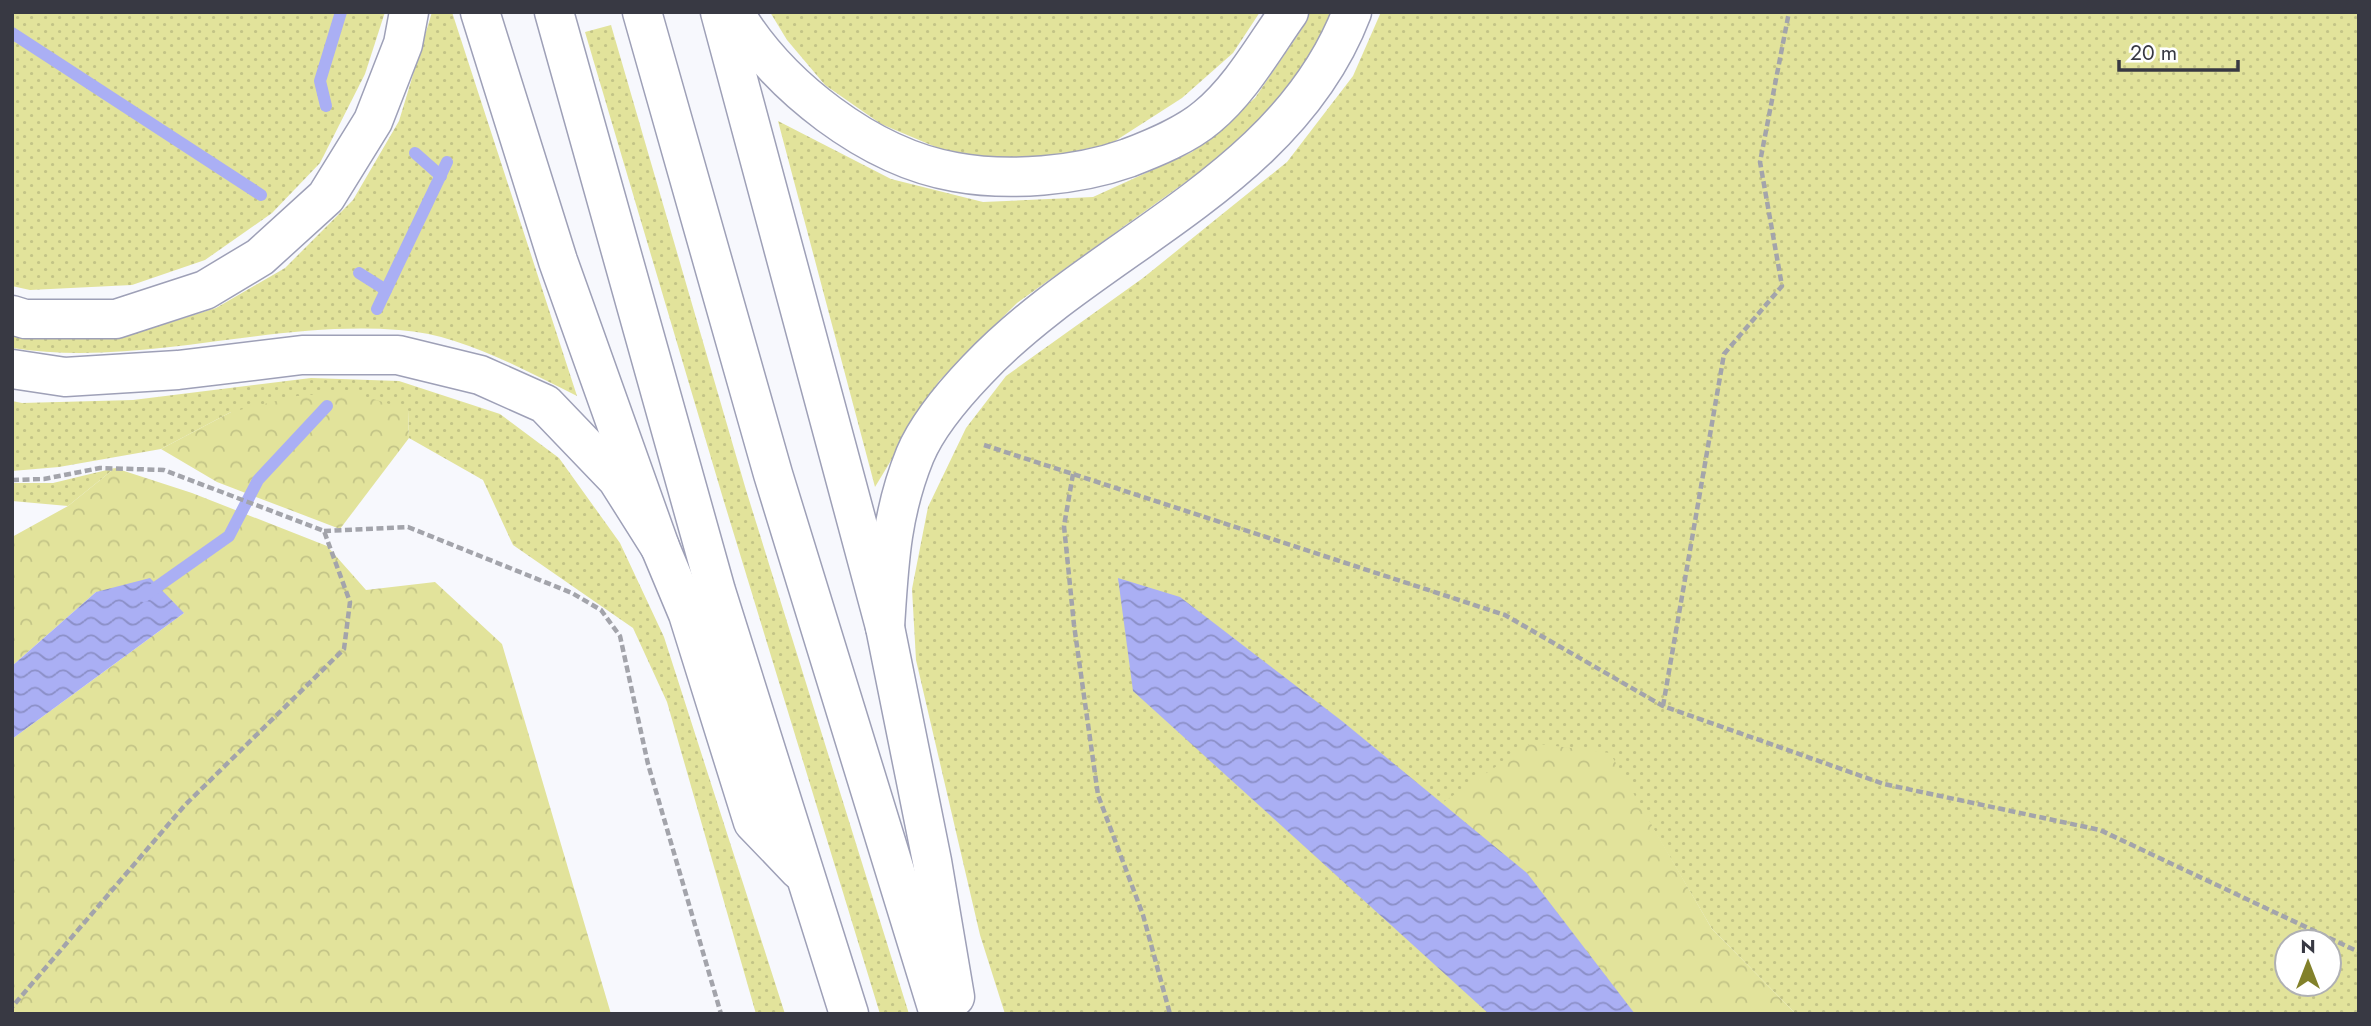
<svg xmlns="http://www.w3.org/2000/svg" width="2371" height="1026" viewBox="0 0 2371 1026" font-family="Jost,sans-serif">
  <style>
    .grass { fill: url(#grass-dots); fill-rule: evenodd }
    .forest { fill: url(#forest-crowns) }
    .water { fill: url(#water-waves) }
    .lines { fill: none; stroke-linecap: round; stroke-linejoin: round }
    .stream { stroke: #aaaff4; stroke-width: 12 }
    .trunk-casing { stroke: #9ea0b7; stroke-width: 41 }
    .motorway-casing { stroke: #9ea0b7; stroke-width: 41 }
    .path { stroke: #a3a4ab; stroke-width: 4.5; stroke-dasharray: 7 3.5; stroke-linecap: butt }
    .trunk { stroke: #fff; stroke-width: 38 }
    .motorway { stroke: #fff; stroke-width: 38 }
  </style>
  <defs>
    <pattern id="grass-dots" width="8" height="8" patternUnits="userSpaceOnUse" patternTransform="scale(1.75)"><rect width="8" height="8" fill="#e2e39b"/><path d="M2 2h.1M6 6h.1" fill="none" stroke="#c3c487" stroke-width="1.8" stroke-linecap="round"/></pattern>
    <pattern id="forest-crowns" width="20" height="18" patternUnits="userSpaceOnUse" patternTransform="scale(1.75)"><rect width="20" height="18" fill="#e2e39b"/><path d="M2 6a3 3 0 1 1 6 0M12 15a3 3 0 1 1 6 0" fill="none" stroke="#c3c487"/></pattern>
    <pattern id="water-waves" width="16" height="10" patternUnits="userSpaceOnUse" patternTransform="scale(1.75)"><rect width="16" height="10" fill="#aaaff4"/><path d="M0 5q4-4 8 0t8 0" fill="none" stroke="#8b8fc7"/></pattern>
  </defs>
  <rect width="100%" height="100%" fill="#f7f8fd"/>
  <g class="grass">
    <polygon points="12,12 385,12 365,74 320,163 272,213 205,260 132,285 30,290 12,286"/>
    <path d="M432,12H452L577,396C522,369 461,334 399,330C269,320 141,368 12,348V333L71,337L146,330L216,308L285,268L353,200L399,121Z"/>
    <polygon points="770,12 1260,12 1233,53 1182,98 1112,143 1027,162 950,153 881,124 825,85 787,40"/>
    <polygon points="1309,12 1338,12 1289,95 1240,143 1017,303 939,381 875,487 778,121 891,179 983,202 1093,197 1192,152 1255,98 1302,29"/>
    <path d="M1381,12H2359V1014H1796L1712,929L1610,755L1712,1014H1005L980,935L916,660L912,589L928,507L966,428L1006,376L1143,278L1287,162L1353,76ZM2287,942H2329V984H2287Z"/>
    <polygon points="611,25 746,490 909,1014 880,1014 722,495 585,32"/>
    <polygon points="311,378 399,381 500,414 559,458 620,543 664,637 785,1014 756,1014 667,702 633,628 513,545 483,480 409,438 408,410 231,412 161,449 59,467 12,471 12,401 22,403 133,400"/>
    <polygon points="115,468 68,506 12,501 12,483 53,483"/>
  </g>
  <g class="forest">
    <polygon points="351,392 408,410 409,438 340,529 217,482 161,449 231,412 297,396"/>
    <polygon points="115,468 192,493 327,546 366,590 435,582 502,644 611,1014 12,1014 12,739 184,613 96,592 12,666 12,537 68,506"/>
    <polygon points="1531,743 1610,753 1712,929 1796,1014 1635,1014 1527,873 1442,803"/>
  </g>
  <g class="water">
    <polygon points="150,578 184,613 12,739 12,666 96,592"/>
    <polygon points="1118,578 1180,597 1342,721 1527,873 1635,1014 1489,1014 1133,691"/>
  </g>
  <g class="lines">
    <g class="stream">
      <polyline points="12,33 261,195"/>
      <polyline points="326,106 320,81 341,12"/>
      <polyline points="415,153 441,176"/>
      <polyline points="359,273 386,290"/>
      <polyline points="377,309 447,162"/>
      <polyline points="144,596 229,536 258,480 327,406"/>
    </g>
    <g class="trunk-casing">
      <g id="trunk">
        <polyline points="480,12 558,261 660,547 688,614 753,822 799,870"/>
        <polyline points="554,12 716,591 849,1014"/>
        <polyline points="642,12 773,474 939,1014"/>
        <polyline points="720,12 885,627 932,861 955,997"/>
      </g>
    </g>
    <g class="motorway-casing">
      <g id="motorway">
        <path d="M734,12C778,86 869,157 955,172C1009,182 1077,176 1128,158C1154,148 1186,135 1207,117C1241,89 1264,47 1289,12"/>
        <polyline points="12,315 25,319 116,319 205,290 260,257 326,197 373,121 403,44 409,12"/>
        <polyline points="12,369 65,377 178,370 302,355 398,355 480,375 545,404 617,479 660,547"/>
        <path d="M885,627C889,564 891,514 915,455C928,424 954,394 977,370C1095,245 1287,183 1352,12"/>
      </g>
    </g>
    <g class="path">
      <polyline points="984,445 1505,615 1663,706 1884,784 2100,830 2359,952"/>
      <polyline points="1073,474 1064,526 1074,625 1098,795 1143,915 1170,1014"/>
      <polyline points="12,480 44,479 100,468 164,470 324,531 350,602 344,649 185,805 12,1007"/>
      <polyline points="324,531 408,527 572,593 601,610 620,636 648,764 721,1014"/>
      <polyline points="1663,706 1724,354 1782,286 1760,162 1789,12"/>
    </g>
    <use href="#trunk" class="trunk"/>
    <use href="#motorway" class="motorway"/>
  </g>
  <rect width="2371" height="1026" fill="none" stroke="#383943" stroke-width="28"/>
  <g transform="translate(2308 963)"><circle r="33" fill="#ffffff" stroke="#afb0b4" stroke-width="2"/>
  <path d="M0-5L12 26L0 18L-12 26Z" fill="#82812a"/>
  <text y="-10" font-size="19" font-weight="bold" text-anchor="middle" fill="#383943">N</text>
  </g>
  <path d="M2119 60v10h119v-10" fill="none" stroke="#383943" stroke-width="3.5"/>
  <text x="2130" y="60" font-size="21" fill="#383943" stroke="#ffffff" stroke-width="5" paint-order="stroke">20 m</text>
</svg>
